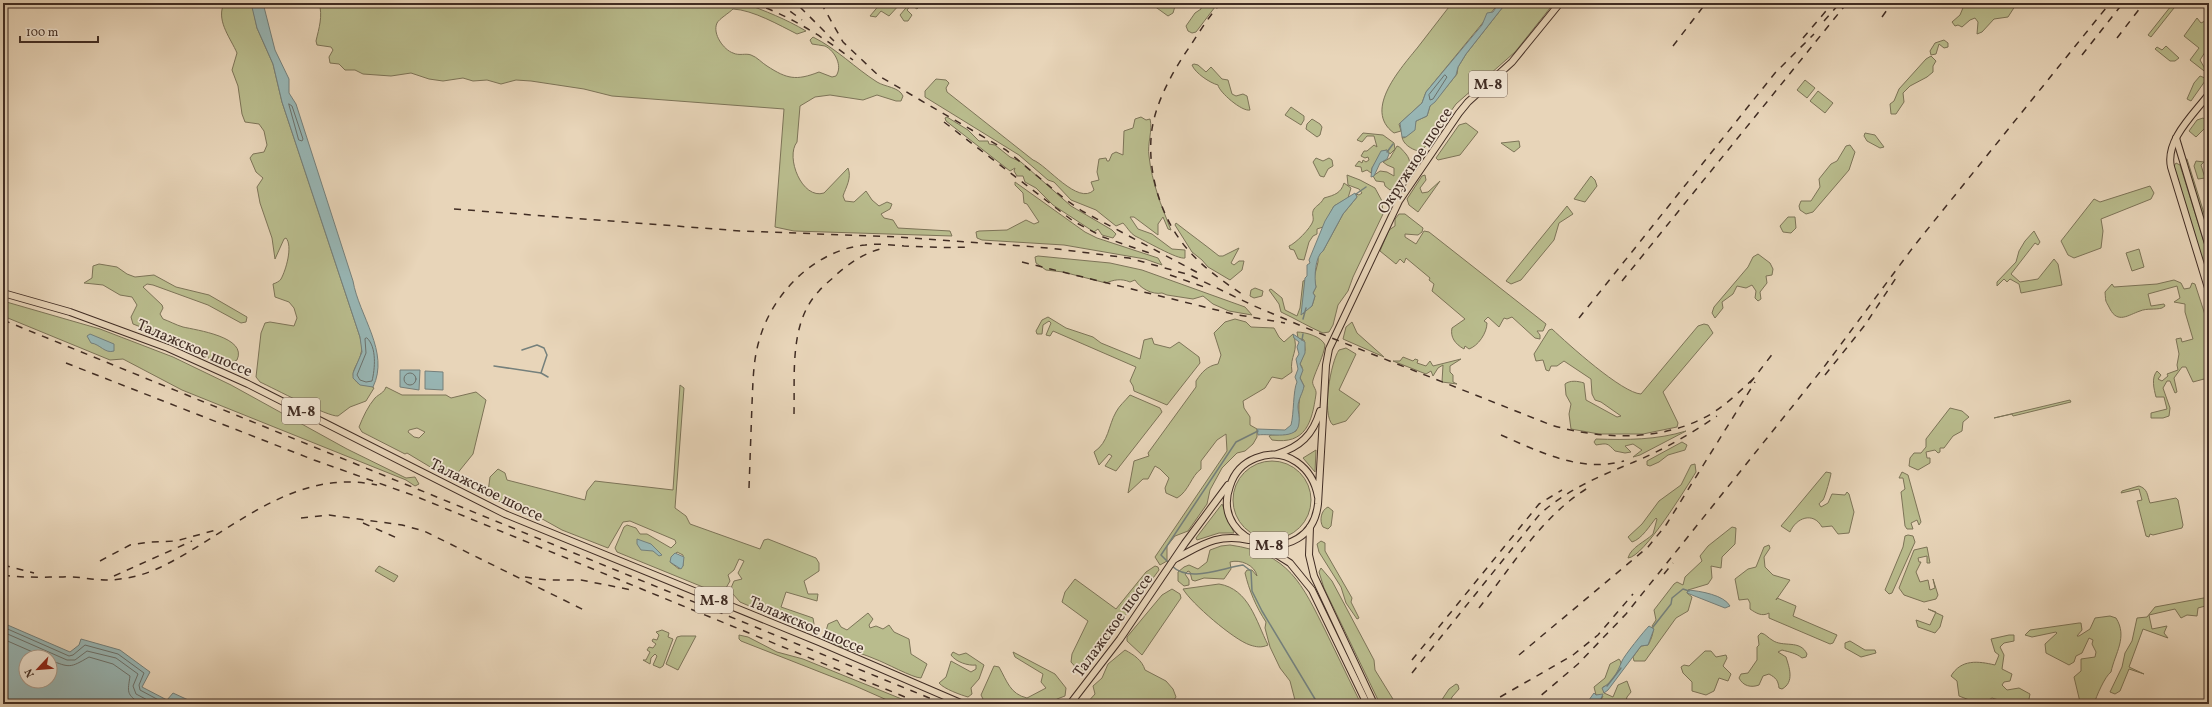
<svg xmlns="http://www.w3.org/2000/svg" width="2212" height="707" viewBox="0 0 2212 707" font-family="Vollkorn,serif">
  <style>
    .green { fill: #b9bc8d; stroke: #7d7458; fill-rule: evenodd }
    .water { fill: #98b7b6; stroke: #75807c; fill-rule: evenodd }
    .lines { fill: none; stroke-linecap: round; stroke-linejoin: round }
    .shore { stroke: #6c726d; stroke-width: 1 }
    .stream { stroke: #75807c; stroke-width: 1.5 }
    .primary-casing { stroke: #412d24; stroke-width: 8 }
    .primary { stroke: #e8d5b9; stroke-width: 6 }
    .rail { stroke: #412d24; stroke-width: 1.5; stroke-dasharray: 7 7; stroke-linecap: butt }
    .labels { text-anchor: middle; stroke-width: 3.5; stroke-linejoin: round; paint-order: stroke }
    .shield { fill: #f0e4d2; stroke: #766458; stroke-width: 1 }
    .shield-label { font-size: 15px; font-weight: bold; fill: #412d24 }
    .street-label { font-size: 16px; fill: #412d24; stroke: #f0e4d2 }
  </style>
  <rect width="100%" height="100%" fill="#e8d5b9"/>
  <filter id="stains"><feTurbulence type="fractalNoise" baseFrequency=".005" numOctaves="4"/><feColorMatrix values="0 0 0 0 .2 0 0 0 0 .09 0 0 0 0 .02 0 0 0 .5 -.17"/></filter>
  <radialGradient id="worn" r=".72"><stop offset=".6" stop-color="#630" stop-opacity="0"/><stop offset="1" stop-color="#630" stop-opacity=".3"/></radialGradient>
  <g class="green">
    <path d="M221,3L252,4L257,28L273,64L282,102L360,337C361,342 363,348 361,353C359,365 346,374 359,384L371,386L374,388L366,401L350,407L338,416C328,417 273,388 260,382L256,377L261,333L265,323L270,322L294,326L297,318L294,308L289,302L275,297L273,284C276,283 280,281 281,279C286,270 293,246 286,238L284,239L275,259L272,238L260,203L257,187L263,178L256,172L250,158L253,154L264,152L267,145L264,131L259,124L245,122L242,114L238,86L232,70L237,53C231,39 217,22 223,6Z"/>
    <path d="M319,3H744C765,11 786,19 806,31L797,34C779,25 753,10 733,9C729,13 719,19 717,23C712,34 724,50 733,53C739,56 746,53 751,55C757,57 762,63 767,66C787,79 796,81 819,72L832,77L836,76C843,66 835,51 825,46C821,45 816,45 812,44L810,40L813,37C837,49 855,68 877,82C885,87 899,87 903,96L901,101H896L877,95L863,100L830,95L815,97L800,106L797,142C785,157 802,200 824,193L848,168C852,178 846,187 843,196L845,201L854,202L866,191L872,200L879,206L887,202L892,204L890,209L881,214L884,218L893,220L898,228L950,231L952,236L794,231L775,227L784,109L612,96L584,89L531,81L516,80L501,84L487,80L473,81L463,78L443,81L429,79L411,73L391,76L363,74L355,70H345L339,64L330,63L329,57L333,50L331,47L317,45L316,41C319,28 323,16 319,3Z"/>
    <polygon points="881,3 901,3 889,16 881,11 876,17 870,16"/>
    <polygon points="910,3 919,3 920,6 917,9 911,5 907,10 912,15 908,21 904,21 900,15"/>
    <polygon points="1150,3 1176,3 1173,13 1168,16"/>
    <polygon points="1201,3 1218,3 1196,32 1192,33 1188,31 1186,26 1195,13 1201,9"/>
    <path d="M1452,3H1499L1426,92L1422,103L1399,124L1401,131L1394,133C1362,110 1402,67 1418,47C1429,32 1441,18 1452,3Z"/>
    <path d="M1506,3H1554L1515,52L1456,104L1425,147L1418,151C1411,149 1403,144 1402,137L1404,138L1413,131L1416,121L1427,116L1430,106L1444,90L1457,74L1458,67L1466,54Z"/>
    <polygon points="1965,3 1969,6 1979,7 1984,3 2017,3 2008,17 1994,19 1982,32 1977,34 1978,22 1975,18 1970,20 1962,27 1958,25 1955,26 1952,22 1960,15"/>
    <polygon points="2171,6 2174,8 2151,37 2148,35"/>
    <polygon points="2197,18 2201,23 2209,19 2209,42 2207,43 2209,46 2200,60 2208,74 2190,60 2199,48 2184,36"/>
    <polygon points="1944,40 1948,43 1948,47 1944,48 1939,44 1936,54 1931,55 1930,51 1935,43"/>
    <polygon points="2166,46 2179,58 2175,61 2170,61 2155,49 2157,47 2162,50"/>
    <polygon points="1931,56 1936,61 1933,66 1933,72 1927,77 1910,86 1903,93 1904,102 1896,114 1891,114 1890,104 1894,101 1899,89 1926,59"/>
    <path d="M1194,64L1198,65L1206,72L1211,67L1222,79L1228,80L1232,94L1236,96L1243,94L1247,96L1250,110C1242,112 1219,92 1218,85C1210,83 1195,73 1192,65Z"/>
    <polygon points="2200,76 2205,78 2205,81 2191,101 2187,99 2194,83"/>
    <path d="M936,79L946,80L949,83L946,88L947,92L1033,160C1047,165 1078,206 1094,190L1091,182L1099,180L1097,172L1099,159L1106,158L1107,161H1109L1112,154L1116,152L1123,155L1124,131L1133,128L1135,119L1141,117L1146,120L1150,119C1153,130 1147,144 1149,156C1152,183 1161,205 1171,230L1168,229L1163,217L1158,224V235L1134,217H1130L1138,229L1152,234L1172,249L1185,250V258C1178,260 1144,240 1135,236C1130,233 1127,227 1123,223L1116,226L1096,210L1071,200L1054,182L1048,180L1019,155L925,97V91Z"/>
    <polygon points="1805,80 1815,88 1807,98 1797,90"/>
    <polygon points="1818,91 1833,103 1825,113 1810,101"/>
    <polygon points="1291,107 1304,116 1304,120 1301,125 1285,115"/>
    <polygon points="947,117 968,130 979,141 988,141 989,144 995,145 1010,157 1021,162 1071,206 1112,230 1116,234 1113,238 1102,235 1098,229 1094,232 1053,205 1036,188 1025,182 1023,176 1017,176 1014,171 1015,168 1010,171 946,121 945,118"/>
    <polygon points="2203,118 2209,122 2208,125 2196,137 2189,131 2197,120"/>
    <polygon points="1312,119 1320,124 1322,127 1320,135 1317,137 1306,129 1307,124"/>
    <polygon points="1466,123 1478,132 1460,155 1438,160 1436,158 1459,125"/>
    <polygon points="1363,133 1383,135 1394,143 1395,149 1390,154 1387,150 1383,151 1372,168 1371,173 1367,170 1362,172 1361,167 1355,166 1359,161 1362,163 1363,160 1366,162 1369,160 1368,157 1365,158 1361,156 1364,151 1367,151 1374,145 1377,147 1374,136 1367,136 1362,142 1357,140"/>
    <polygon points="1865,133 1875,135 1884,147 1880,148 1867,141 1864,136"/>
    <polygon points="1519,141 1520,147 1514,152 1501,143"/>
    <polygon points="1850,145 1855,152 1849,170 1813,212 1806,214 1800,210 1799,206 1801,201 1811,201 1820,187 1819,179 1831,164 1837,161 1846,146"/>
    <path d="M1397,146C1401,147 1403,151 1406,154C1417,168 1400,177 1395,188L1390,190L1385,186L1384,182L1376,181L1373,176L1380,171L1387,172L1394,176V168L1387,165L1383,162L1390,158Z"/>
    <polygon points="1316,158 1323,161 1329,158 1332,160 1333,166 1328,169 1324,177 1320,176 1313,162"/>
    <polygon points="2185,159 2187,159 2209,229 2209,238"/>
    <polygon points="2196,161 2204,162 2201,165 2205,178 2198,179 2194,166"/>
    <polygon points="2176,163 2180,165 2209,258 2209,285 2174,166"/>
    <path d="M1347,175L1360,180L1375,188L1382,201L1383,214L1353,277L1348,291L1338,305L1333,325L1329,332L1323,333C1309,327 1296,319 1281,312L1279,304L1269,290L1271,289L1282,298L1285,310L1297,316L1300,308L1303,281L1306,280L1303,314L1306,309L1312,306L1315,296L1313,293L1316,287L1314,278L1318,262V256L1323,251L1343,214L1357,197L1356,194L1359,195L1362,193L1359,189L1348,185Z"/>
    <polygon points="1425,175 1426,180 1420,188 1422,193 1428,192 1440,181 1418,212 1409,205 1407,199 1422,176"/>
    <polygon points="1591,176 1595,180 1597,186 1585,202 1574,199"/>
    <polygon points="1015,182 1085,232 1097,238 1158,258 1162,265 1145,259 1064,245 982,240 977,238 976,232 979,231 1007,230 1026,220 1034,224 1039,222 1027,204 1024,203 1023,193 1015,185"/>
    <path d="M1344,183L1351,188L1348,198L1334,206L1323,227L1317,229V234L1313,236L1309,242L1304,260L1298,259L1294,250L1290,249L1289,246C1295,244 1311,228 1313,221C1314,216 1311,214 1314,209C1318,204 1320,205 1324,198C1335,195 1341,193 1344,183Z"/>
    <polygon points="2150,186 2154,193 2151,199 2101,219 2103,231 2101,248 2074,258 2068,255 2061,241 2094,199 2100,202"/>
    <polygon points="1567,206 1573,214 1559,223 1554,240 1521,280 1511,284 1506,281"/>
    <path d="M1399,214H1405L1423,228L1422,232L1418,235L1405,234V237L1416,244L1424,231L1429,232L1546,324L1543,331H1537L1540,335V339L1535,338L1512,317L1507,319L1504,318L1499,327L1488,317L1484,321L1487,323C1487,333 1478,346 1469,349L1465,346L1464,349C1455,344 1450,337 1452,328L1465,319L1432,291L1434,284L1429,280L1430,278L1406,258L1404,263L1400,259L1396,264L1380,251L1389,230L1395,226V219Z"/>
    <polygon points="1788,217 1795,217 1796,228 1791,233 1783,232 1780,226"/>
    <path d="M1176,223C1190,234 1204,244 1219,256H1223L1239,248L1231,263L1234,265L1239,261H1244L1242,270L1230,280L1208,267L1202,260L1192,252L1175,225Z"/>
    <polygon points="2034,231 2040,242 2038,245 2035,243 2011,274 2020,282 2038,279 2054,259 2058,264 2062,285 2021,293 2019,284 2010,279 2007,282 2004,279 1997,286 1997,282 2016,262 2019,251 2025,241"/>
    <polygon points="2139,249 2144,267 2132,271 2126,253"/>
    <polygon points="1758,254 1770,263 1773,269 1772,275 1766,276 1767,283 1760,292 1761,299 1758,301 1755,298 1756,291 1752,285 1746,288 1737,286 1733,294 1722,302 1723,308 1715,318 1712,313 1714,307 1748,267 1753,257"/>
    <path d="M1038,256L1110,263L1142,270L1245,307L1252,315L1229,311L1213,304L1203,296L1193,299L1167,295L1162,293C1152,295 1140,288 1135,280L1130,282C1121,278 1113,280 1106,283L1063,272L1046,270L1036,263L1035,257Z"/>
    <path d="M99,264L117,267L127,274L135,277L154,275L176,287L209,295L247,317L246,322L241,323L208,305L153,285L147,284L143,287L162,305L163,308L160,314L163,319C169,321 176,325 183,327C196,330 248,337 237,360L228,365L222,364L190,350L167,337L133,324L131,317L137,305L132,297L120,295L103,285L84,283L92,278L93,266Z"/>
    <path d="M2174,280L2181,283L2184,289L2190,288L2192,283L2195,284L2209,327V395L2204,379L2193,382L2186,367H2182L2174,378L2177,392L2175,393L2170,381H2167L2163,388L2170,408L2169,416L2163,418H2151V413L2167,409L2164,397H2156C2154,389 2151,378 2157,371L2161,375L2158,379L2162,381L2168,376L2167,374L2178,370L2177,365L2179,354L2176,339L2181,338L2182,342L2193,339L2185,312V304L2174,302L2180,298L2177,286L2148,294L2151,306L2164,304L2165,306L2162,308C2155,310 2147,308 2140,311C2128,315 2118,324 2110,309C2105,299 2106,304 2105,292L2112,284L2114,287L2157,284Z"/>
    <polygon points="1255,288 1263,291 1262,296 1254,298 1250,296 1251,290"/>
    <polygon points="3,301 100,329 173,357 231,385 347,449 406,478 415,477 419,484 415,486 406,480 182,390 123,359 110,360 3,316"/>
    <polygon points="1048,317 1066,328 1093,337 1101,343 1140,359 1144,340 1152,338 1154,344 1170,348 1179,342 1199,357 1200,363 1167,405 1134,391 1133,386 1130,381 1136,367 1053,331 1050,336 1046,335 1051,323 1049,321 1043,325 1042,334 1037,334 1036,331 1042,320"/>
    <path d="M1235,319L1246,322L1251,327L1274,328L1279,337L1284,342L1293,334C1300,351 1289,356 1292,372L1282,379L1272,377L1265,388L1243,401L1244,408L1250,417V425L1257,429V437L1253,444L1245,451L1237,453L1222,468L1210,490L1207,504L1188,531L1175,536L1167,546V561L1160,565L1155,557L1227,451L1226,434L1217,440L1201,461V469C1191,476 1189,491 1177,498L1166,493L1165,488L1169,478L1160,469L1155,466L1148,479H1143L1128,493L1134,461L1149,456L1148,453L1196,387V381C1202,372 1207,366 1218,364L1221,355L1214,333L1225,322Z"/>
    <polygon points="1352,322 1357,333 1384,357 1343,339 1346,327"/>
    <path d="M1704,324L1708,325L1713,333L1663,392L1678,423L1677,427L1643,434H1599L1571,429L1569,414L1571,404L1566,395L1565,384C1570,380 1578,381 1584,383L1586,400L1617,417L1621,416L1601,402L1595,400L1592,394L1591,379L1564,361L1557,366H1551L1549,371L1546,370L1543,360L1536,361L1534,354L1549,330L1552,329C1568,344 1622,393 1641,394L1698,326Z"/>
    <path d="M1297,332C1306,332 1322,337 1325,345C1324,355 1316,370 1313,380C1311,385 1317,389 1316,394C1312,422 1306,445 1272,440L1269,436L1271,435L1288,434L1296,431C1303,416 1294,404 1304,386L1300,378L1302,367L1300,364L1305,350L1304,340L1298,338Z"/>
    <path d="M1346,348L1356,354L1339,390L1360,404L1346,421L1333,425C1321,415 1331,361 1339,350Z"/>
    <polygon points="1403,357 1413,361 1415,359 1418,360 1417,363 1426,366 1430,361 1433,366 1461,359 1450,366 1450,372 1453,375 1453,382 1457,384 1442,382 1443,365 1438,368 1433,376 1431,371 1426,374 1393,361 1400,361"/>
    <path d="M680,385L684,388L675,508L686,516L690,524L760,549L764,540L768,539L816,558L819,563V571L804,581L808,594H818L817,601L786,592L781,607L813,618L814,624L811,629H803L740,602L732,593L731,588L734,581L742,579L738,573L744,561L739,559L734,570L728,575L730,581L723,593L720,594L617,552L615,548L624,527L627,525L636,528L640,534H647L671,548L676,543L675,540L630,521L623,522L608,548L562,530L528,511L510,507L493,498L488,492L490,477L498,469L505,473L507,480L585,500L587,491L595,481L673,490ZM677,552L683,555V566L679,569L670,562Z"/>
    <path d="M386,387L402,395H446L451,398L476,392L486,400L473,454L452,480L407,453L405,454L362,432L359,427C363,417 368,406 375,398C379,394 384,393 386,387ZM417,428L425,432L419,438L414,437L408,432L409,430Z"/>
    <path d="M1130,395L1160,408L1162,412L1116,471L1105,466L1112,456L1109,454L1099,465L1094,452C1109,442 1108,426 1116,412C1119,406 1125,401 1130,395Z"/>
    <polygon points="2070,400 2071,402 2013,416 2012,414 1994,418"/>
    <polygon points="1950,408 1962,411 1969,417 1963,422 1962,431 1953,436 1944,448 1940,448 1940,452 1938,453 1935,450 1926,452 1927,458 1930,458 1930,463 1918,470 1909,466 1910,458 1914,453 1921,453 1926,447 1926,439"/>
    <path d="M1686,431L1640,455L1633,457L1642,450L1633,444L1625,446L1631,452L1625,453L1615,451C1607,443 1608,443 1596,445L1594,442L1596,439C1627,440 1657,440 1686,431Z"/>
    <polygon points="1682,442 1687,445 1685,450 1668,455 1659,462 1650,466 1647,465 1647,461"/>
    <polygon points="1316,450 1315,472 1303,458"/>
    <circle cx="1272" cy="500" r="39"/>
    <path d="M1695,464L1696,472C1686,488 1644,557 1628,558C1631,547 1645,542 1653,534L1657,519L1656,518C1650,525 1642,539 1632,542L1628,537L1642,524L1659,501L1681,485L1691,465Z"/>
    <path d="M1826,472L1831,473C1831,476 1825,497 1823,500C1822,501 1820,502 1819,504L1821,507L1828,503L1832,494L1845,495L1847,492L1849,494L1854,512L1849,533L1838,534L1832,526L1822,527C1813,511 1796,518 1790,532L1781,526Z"/>
    <polygon points="1902,472 1908,475 1921,522 1919,525 1917,520 1911,523 1913,529 1907,529 1905,526 1901,492 1905,489 1903,478 1899,478"/>
    <path d="M2139,486C2148,489 2147,495 2150,503L2176,498L2178,500L2183,525L2182,528L2153,535L2150,534L2149,537L2146,536L2137,501L2142,500L2139,489L2121,493L2122,491Z"/>
    <polygon points="1222,504 1234,533 1219,533 1197,540 1196,538"/>
    <path d="M1328,507L1333,511L1331,526L1328,529L1323,527C1319,521 1321,510 1328,507Z"/>
    <path d="M1732,527L1736,528L1735,544L1722,557L1721,568L1711,566L1712,578L1708,584L1688,590L1687,593L1692,597L1688,611L1676,618L1645,661H1634L1633,657L1641,646L1648,645C1651,640 1655,630 1652,626L1656,620L1654,610L1674,584L1677,582L1683,585L1685,577L1702,561L1700,556L1708,546Z"/>
    <polygon points="1908,535 1913,536 1915,542 1892,593 1889,594 1885,590 1903,547 1905,536"/>
    <polygon points="1321,541 1325,543 1325,551 1352,598 1351,602 1359,618 1357,619 1346,603 1341,587 1319,552 1317,544"/>
    <path d="M1230,545C1289,553 1302,584 1326,632C1338,656 1349,680 1361,704H1296L1290,681L1280,668L1270,647L1265,628L1266,622C1256,607 1249,590 1245,573L1247,570H1252L1257,576C1255,565 1240,559 1230,562L1231,569L1224,579L1204,578L1195,581L1192,580L1190,572L1188,571L1185,574L1189,580V585L1184,586L1178,581V572L1184,567L1189,565L1198,569L1207,562L1210,550L1221,546Z"/>
    <path d="M1769,545L1770,548L1764,557L1765,567L1773,575L1790,580L1776,600L1777,598L1796,606L1793,616L1837,635L1833,643L1830,644L1769,618V613C1762,617 1756,613 1750,609V603L1748,599L1739,600L1735,579L1748,569L1756,567L1764,547Z"/>
    <polygon points="1927,547 1930,563 1927,563 1927,556 1918,558 1919,562 1921,562 1916,572 1920,582 1928,580 1930,590 1935,588 1933,579 1938,595 1936,599 1924,602 1904,595 1899,588 1914,550"/>
    <polygon points="379,566 398,576 394,582 375,571"/>
    <polygon points="1155,566 1158,567 1159,570 1085,670 1080,672 1071,662 1072,654 1088,621 1062,602 1065,592 1075,579 1116,609 1146,572"/>
    <polygon points="1321,568 1332,581 1374,660 1375,670 1396,704 1380,704 1324,588 1319,572"/>
    <path d="M1219,584C1249,589 1256,621 1268,645C1261,648 1256,647 1250,645C1234,640 1191,603 1183,589Z"/>
    <polygon points="1172,589 1180,594 1181,598 1142,655 1127,641 1127,637 1162,595"/>
    <polygon points="2209,597 2209,605 2198,608 2197,616 2187,615 2181,618 2175,609 2149,615 2152,629 2167,626 2164,633 2168,638 2143,629 2129,667 2144,674 2129,669 2120,691 2115,694 2110,692 2122,667 2125,653 2132,641 2137,618 2147,617 2155,607"/>
    <polygon points="1928,609 1943,616 1940,627 1935,633 1918,627 1916,620 1930,625 1936,612"/>
    <path d="M868,613L873,619L869,625L870,628L876,626L883,629L889,625L894,632L909,639L911,654L927,664L921,678C913,678 884,662 875,659C859,652 843,649 828,641L826,631L828,624L837,620L841,627L847,630Z"/>
    <path d="M2110,616L2116,618C2128,637 2115,653 2111,672C2105,676 2096,697 2094,704L2080,702L2074,677L2081,671V659L2095,657L2096,652L2092,644L2093,640L2089,638L2082,653L2076,656L2074,662L2069,665L2046,653L2045,644L2057,633L2056,632L2032,637L2025,635L2030,630L2079,623H2081L2082,630L2077,636H2079L2090,629L2095,618Z"/>
    <polygon points="662,630 669,633 668,637 673,639 663,666 660,668 653,665 657,656 655,654 651,658 650,664 643,660 646,660 650,652 647,650 649,647 653,648 656,644 652,641 653,639 657,640 659,635 656,632"/>
    <path d="M1761,633C1766,634 1768,638 1772,640C1783,648 1800,639 1807,654L1806,657L1802,658C1796,653 1789,652 1782,650L1778,652L1786,657C1789,667 1795,682 1782,689L1779,688C1778,680 1776,678 1769,674L1763,676L1759,685C1751,688 1743,686 1739,678L1741,674L1748,673L1757,660V647L1759,645L1758,636Z"/>
    <polygon points="739,635 748,637 777,652 803,659 914,704 896,704 853,685 741,641 739,639"/>
    <path d="M2009,635H2014V641L2004,643L2000,647L2004,655L2002,669L2012,674L2010,681L2004,682L2002,685L2007,690L2019,688L2030,694L2028,704H2013L2008,700L2002,701L1992,698L1985,702L1977,703L1959,696L1957,681L1951,676C1961,659 1978,661 1995,665L1999,655L1995,652L1991,639Z"/>
    <polygon points="681,636 696,636 678,670 666,664 677,637"/>
    <polygon points="1850,641 1865,650 1875,650 1876,653 1861,657 1845,648 1845,643"/>
    <path d="M1125,650C1134,655 1142,660 1145,670L1166,681L1173,689L1176,697L1171,704H1086L1095,694L1093,686L1102,678L1108,664Z"/>
    <polygon points="1705,651 1711,651 1716,657 1726,655 1727,658 1723,666 1731,674 1728,681 1719,678 1714,691 1706,695 1692,691 1692,682 1683,673 1681,667 1684,665 1689,666"/>
    <path d="M953,652L959,655L966,653L984,665L979,679L971,688L972,694L968,697C961,695 944,689 939,683L946,677L951,661L971,672L976,669V665C968,666 956,662 951,655Z"/>
    <path d="M1013,652L1055,674L1066,688L1065,696L1057,699L1051,704H990L984,701L981,695L994,666L999,667C1007,681 1010,694 1027,698L1046,688L1041,682L1043,674L1015,657Z"/>
    <path d="M1619,659L1621,662C1621,672 1612,684 1603,687L1604,693L1613,697L1618,685L1627,681L1631,692L1627,697L1625,704H1606L1605,700L1599,703L1603,696L1596,695L1594,687L1605,678L1610,664Z"/>
    <polygon points="1456,684 1458,685 1459,689 1452,697 1449,704 1439,704 1449,689"/>
  </g>
  <g class="water">
    <path d="M251,3H263L275,50L289,79V93L296,104L353,281C359,316 390,352 373,387L360,385L353,378V373L362,352L360,337L282,102L273,64L257,28Z"/>
    <polygon points="1499,3 1506,3 1466,54 1458,67 1456,75 1435,102 1430,106 1427,116 1416,121 1415,130 1406,137 1402,137 1400,123 1422,103 1426,92 1482,25 1487,13 1493,12"/>
    <polygon points="1387,150 1389,154 1387,159 1380,163 1374,176 1371,177 1372,168 1381,151"/>
    <path d="M1355,193L1357,197L1343,214L1323,251C1315,256 1314,278 1316,287L1313,293L1315,296L1312,306L1301,315L1305,278L1307,276V265L1310,263L1309,260L1325,221L1334,206Z"/>
    <path d="M90,334L114,344V351C105,354 100,344 91,343L87,336Z"/>
    <path d="M1293,334L1305,342V353L1300,364L1303,370L1300,378L1304,386C1303,393 1298,399 1298,407C1298,412 1300,417 1299,423C1298,441 1270,433 1258,435L1257,429L1285,430L1291,425C1294,414 1293,390 1297,382L1295,377L1298,369L1296,359L1299,354L1297,347L1299,342L1294,338Z"/>
    <polygon points="400,370 420,370 419,390 400,387"/>
    <polygon points="425,371 443,372 443,390 425,389"/>
    <polygon points="637,539 651,544 662,555 659,556 653,551 641,550 637,544"/>
    <polygon points="675,553 684,557 683,566 681,569 670,562 671,557"/>
    <path d="M1688,590C1700,591 1724,595 1730,606L1725,608L1687,593Z"/>
    <path d="M3,623L70,652L79,645L81,639L120,650L150,672L142,687L167,700L173,693L197,704H3ZM26,657H50V681H26Z"/>
    <path d="M1649,626L1654,629L1648,645L1641,646L1608,690L1604,693L1602,688C1613,682 1617,673 1622,661C1624,656 1644,631 1649,626Z"/>
    <polygon points="1594,693 1596,695 1603,694 1599,703 1586,704"/>
  </g>
  <g class="lines">
    <g class="shore">
      <polygon points="1445,75 1447,77 1433,99 1430,100 1429,95"/>
      <polygon points="289,104 292,106 303,139 302,141 299,140"/>
      <path d="M367,338C377,347 375,369 372,381L366,382L360,380L357,375L366,353L365,339Z"/>
      <circle cx="410" cy="379" r="6"/>
      <polyline points="3,627 69,656 73,655 85,645 118,654 144,673 139,685 140,690 166,704"/>
      <polyline points="3,632 67,660 75,660 87,651 116,658 138,674 133,686 136,694 155,704"/>
      <polyline points="3,639 44,657"/>
      <path d="M50,660C70,668 70,668 89,657L113,664L130,676C128,691 125,695 142,704"/>
    </g>
    <g class="stream">
      <polyline points="1387,152 1393,144"/>
      <polyline points="1356,194 1366,187"/>
      <polyline points="1303,319 1306,308"/>
      <polyline points="1302,340 1303,334"/>
      <polyline points="522,350 537,345 544,348 547,355 541,373"/>
      <polyline points="494,366 541,373 548,377"/>
      <polyline points="1169,563 1161,555 1236,442 1258,431"/>
      <path d="M1172,566C1189,583 1222,568 1243,565L1251,571L1252,591L1262,611L1318,704"/>
      <polyline points="1653,627 1671,604 1672,598 1683,589 1689,591"/>
      <polyline points="1607,686 1621,668"/>
    </g>
    <g class="primary-casing">
      <g id="primary">
        <path d="M2209,94C2194,114 2165,140 2171,167L2209,291"/>
        <polyline points="2176,138 2209,247"/>
        <polyline points="3,293 70,312 168,348 248,384 505,514 819,642 963,704"/>
        <path d="M1277,454C1300,447 1313,435 1320,411"/>
        <path d="M1318,497C1313,468 1287,446 1256,458C1243,463 1234,473 1230,486C1208,547 1310,572 1318,504L1326,365L1329,349L1399,201L1459,113L1468,102L1512,62L1560,3"/>
        <polyline points="1310,527 1309,555 1314,576 1374,704"/>
        <polyline points="1263,546 1290,563 1312,590 1367,704"/>
        <path d="M1175,559C1202,545 1217,533 1249,540"/>
        <polyline points="1070,704 1120,639 1185,543 1228,485"/>
      </g>
    </g>
    <use href="#primary" class="primary"/>
    <g class="rail">
      <path d="M753,3C790,16 822,36 853,60"/>
      <polyline points="779,3 802,20"/>
      <polyline points="821,3 843,42 879,76 1006,150 1066,200 1082,211 1202,275"/>
      <path d="M1221,3C1207,18 1196,38 1184,55C1170,77 1156,103 1152,129C1146,171 1161,220 1189,251C1205,269 1225,283 1245,296"/>
      <polyline points="800,7 834,41"/>
      <polyline points="1882,17 1892,3"/>
      <polyline points="1824,21 1840,3"/>
      <polyline points="1803,38 1826,11"/>
      <polyline points="2117,38 2144,3"/>
      <polyline points="1673,46 1706,3"/>
      <polyline points="2082,55 2123,3"/>
      <polyline points="944,122 1073,221 1103,237 1155,255"/>
      <path d="M454,209L741,231L899,237L1049,248L1129,258L1190,275L1252,305L1304,327L1551,425C1602,440 1663,442 1711,414C1727,404 1740,391 1753,379"/>
      <polyline points="1022,262 1233,314 1285,323"/>
      <polyline points="1170,275 1207,288"/>
      <polyline points="1622,281 1847,3"/>
      <polyline points="1579,318 1775,73 1814,34"/>
      <polyline points="3,320 944,704"/>
      <polyline points="66,363 314,460 415,496 922,704"/>
      <polyline points="1825,375 1865,325 1896,278"/>
      <polyline points="1750,383 1774,352"/>
      <path d="M794,414C795,374 789,322 819,291C824,285 831,280 837,274C851,262 866,252 884,248"/>
      <path d="M1501,435C1540,452 1581,473 1624,461"/>
      <path d="M749,488C750,460 751,432 752,404C753,383 753,361 759,341C772,293 815,250 865,245C877,243 891,245 904,246C925,247 946,248 968,247"/>
      <polyline points="301,518 329,515 402,525 424,531 588,612"/>
      <polyline points="363,523 397,538"/>
      <polyline points="100,561 130,545 150,542 176,541 216,530"/>
      <polyline points="3,565 34,573"/>
      <polyline points="1664,574 1673,563"/>
      <path d="M3,575C23,578 43,577 63,577C77,576 92,580 106,580C124,580 145,575 161,567C231,533 292,467 377,485"/>
      <polyline points="114,576 192,541"/>
      <polyline points="525,577 547,580 581,580 632,590"/>
      <path d="M1479,608C1513,565 1543,514 1591,486"/>
      <polyline points="1519,655 1648,547 1666,525 1755,382"/>
      <polyline points="1412,660 1535,509 1539,504 1562,490"/>
      <path d="M1412,673L1540,514C1568,489 1600,476 1634,462C1663,450 1692,433 1717,416"/>
      <polyline points="1488,704 1573,655 1598,635 1633,594"/>
      <polyline points="1531,704 1578,664 1626,614 1824,367 1914,246 2110,3"/>
    </g>
  </g>
  <g class="labels">
    <g class="shield">
      <rect x="1469" y="71" width="38" height="26" rx="3"/>
      <rect x="282" y="398" width="38" height="26" rx="3"/>
      <rect x="1250" y="532" width="38" height="26" rx="3"/>
      <rect x="695" y="587" width="38" height="26" rx="3"/>
    </g>
    <g class="shield-label">
      <text x="1488" y="89">М-8</text>
      <text x="301" y="416">М-8</text>
      <text x="1269" y="550">М-8</text>
      <text x="714" y="605">М-8</text>
    </g>
    <g class="street-label">
      <text transform="translate(1414 160) rotate(-57)" y="6">Окружное шоссе</text>
      <text transform="translate(195 347) rotate(23)" y="6">Талажское шоссе</text>
      <text transform="translate(487 489) rotate(26)" y="6">Талажское шоссе</text>
      <text transform="translate(807 624) rotate(23)" y="6">Талажское шоссе</text>
      <text transform="translate(1112 625) rotate(-54)" y="6">Талажское шоссе</text>
    </g>
  </g>
  <rect width="2212" height="707" fill="none" stroke="#e8d5b9" stroke-width="16"/>
  <rect x="4" y="4" width="2204" height="699" fill="none" stroke="#412d24" stroke-width="2"/>
  <rect x="8" y="8" width="2196" height="691" fill="none" stroke="#412d24"/>
  <g transform="translate(38 669) rotate(244)"><circle r="19" fill="#f0e4d2" stroke="#aa9b8c"/>
  <path d="M0-3L7 15L0 10L-7 15Z" fill="#8f2418"/>
  <text y="-6" font-size="11" font-weight="bold" text-anchor="middle" fill="#412d24">N</text>
  </g>
  <path d="M20 36v6h78v-6" fill="none" stroke="#412d24" stroke-width="2"/>
  <text x="26" y="36" font-size="12" fill="#412d24" stroke="#f0e4d2" stroke-width="3" paint-order="stroke">100 m</text>
  <rect width="100%" height="100%" filter="url(#stains)"/>
  <rect width="100%" height="100%" fill="url(#worn)"/>
</svg>
